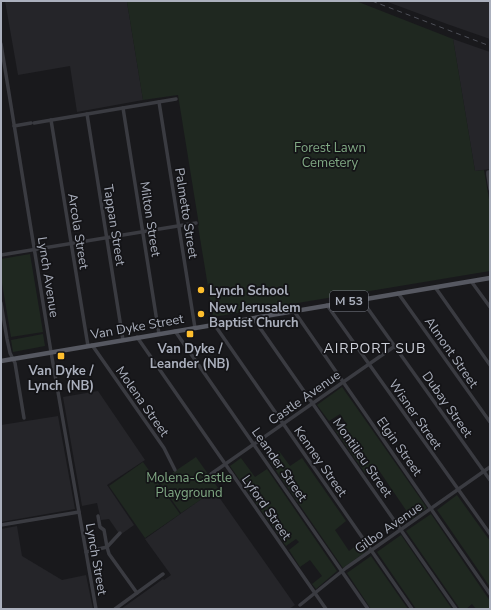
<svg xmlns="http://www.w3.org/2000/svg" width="491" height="610" viewBox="0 0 491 610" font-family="'Nunito Sans',sans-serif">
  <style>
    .built { fill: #252529 }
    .green { fill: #1f2820 }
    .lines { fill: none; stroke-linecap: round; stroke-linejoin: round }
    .minor { stroke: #3a3b41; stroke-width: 3.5 }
    .major { stroke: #565861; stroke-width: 4.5 }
    .rail { stroke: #4d4f57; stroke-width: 1; stroke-dasharray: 5 4; stroke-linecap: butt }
    .poi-dot { fill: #ffbf2e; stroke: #141417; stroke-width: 1.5 }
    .labels { text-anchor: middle; stroke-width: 3.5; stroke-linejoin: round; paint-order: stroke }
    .shield { fill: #141417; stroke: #7e818b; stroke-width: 1 }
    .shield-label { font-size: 12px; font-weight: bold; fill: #abb0bd }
    .park-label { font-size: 13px; fill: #80a984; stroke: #141417 }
    .street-label { font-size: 13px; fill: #abb0bd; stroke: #141417 }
    .poi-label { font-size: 13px; font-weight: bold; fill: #abb0bd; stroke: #141417; text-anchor: start }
    .neighbourhood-label { font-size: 14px; letter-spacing: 1px; fill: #cccfd8; stroke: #141417 }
  </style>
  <rect width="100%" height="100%" fill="#19191c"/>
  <g class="built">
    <polygon points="5,1 131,1 127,2 143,100 77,112 70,66 18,75"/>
    <polygon points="385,1 489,1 490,39 447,24"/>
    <polygon points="453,39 490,52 490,169 475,171"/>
    <polygon points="98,391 145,460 107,485 134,525 120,535 109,519 101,520 97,503 82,506 63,397"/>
    <polygon points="58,416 75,509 1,522 1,425"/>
    <polygon points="214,490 295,605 289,609 121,609 163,579 164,580 171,575 145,539"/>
    <polygon points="17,526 22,556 62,580 86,575 93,609 1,609 1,529"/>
  </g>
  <g class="green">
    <polygon points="131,1 356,1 453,39 475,171 484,170 490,205 490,271 213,317 198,226 199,225 198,219 178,95 143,100 127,2"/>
    <polygon points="30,254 43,332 11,337 1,277 1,259"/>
    <polygon points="43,334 45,346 13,352 11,340"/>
    <polygon points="342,387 427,508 412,519 376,466 365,473 335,430 346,423 340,414 329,421 317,405"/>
    <polygon points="279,451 290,466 302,458 346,521 335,530 349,551 361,542 367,551 343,568 268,459"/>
    <polygon points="196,457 218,488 181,513 159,482"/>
    <polygon points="241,458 255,477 267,469 337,571 316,589 312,584 322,576 310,560 300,567 289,550 299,542 296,539 286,546 230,466"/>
    <polygon points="143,462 180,514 145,538 109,486"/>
    <polygon points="457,495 490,541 490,587 437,510"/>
    <polygon points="431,514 490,601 490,609 476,609 472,604 466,609 460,609 406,531"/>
    <polygon points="401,535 452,609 416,609 377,552"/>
    <polygon points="371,556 408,609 371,609 347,573"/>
  </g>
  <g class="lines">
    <g class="minor">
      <polyline points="1,44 51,352 96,609"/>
      <polyline points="159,102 195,328"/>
      <polyline points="123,108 159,334"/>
      <polyline points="87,114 123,340"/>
      <polyline points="51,120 88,346"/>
      <polyline points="34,123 176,99"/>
      <polyline points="14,126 31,123"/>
      <polyline points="490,172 488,172 488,175 490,189"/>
      <polyline points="1,255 196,223"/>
      <polyline points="471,281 490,307"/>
      <polyline points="435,287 490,365"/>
      <polyline points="398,293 490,422"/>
      <polyline points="361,299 490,480"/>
      <polyline points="1,303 7,339 10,353 15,363 24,418"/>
      <polyline points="327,305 490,534"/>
      <polyline points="294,311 490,594"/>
      <polyline points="253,318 456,609"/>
      <polyline points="214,324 412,609"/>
      <polyline points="175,331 368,609"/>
      <polyline points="137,337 326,609"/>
      <polyline points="92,345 164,448 175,470"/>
      <polyline points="211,474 395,346"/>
      <polyline points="98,516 100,527 104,530 107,547 109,554 137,593"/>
      <polyline points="1,525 79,512"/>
      <polyline points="86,552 107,547 120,533"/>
      <polyline points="300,605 346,568 490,467"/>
      <polyline points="115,609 163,574"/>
    </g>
    <polyline class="major" points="1,361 490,278"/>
    <polyline class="rail" points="372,1 490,46"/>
  </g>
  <g class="poi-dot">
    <circle cx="201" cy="290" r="4"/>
    <circle cx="201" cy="314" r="4"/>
    <rect x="186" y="330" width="8" height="8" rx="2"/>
    <rect x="57" y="352" width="8" height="8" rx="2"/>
  </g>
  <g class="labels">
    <rect class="shield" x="330" y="291" width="38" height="20" rx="3"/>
    <g class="shield-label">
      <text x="349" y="305">M 53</text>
    </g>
    <g class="park-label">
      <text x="330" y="152">Forest Lawn<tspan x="330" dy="15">Cemetery</tspan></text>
      <text x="189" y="482">Molena-Castle<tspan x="189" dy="15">Playground</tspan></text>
    </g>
    <g class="street-label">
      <text transform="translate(187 213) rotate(81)" y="5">Palmetto Street</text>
      <text transform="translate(151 219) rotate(81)" y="5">Milton Street</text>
      <text transform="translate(115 225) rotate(81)" y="5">Tappan Street</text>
      <text transform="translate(79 231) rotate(81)" y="5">Arcola Street</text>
      <text transform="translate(49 277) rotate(81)" y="5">Lynch Avenue</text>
      <text transform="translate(137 326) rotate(-10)" y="5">Van Dyke Street</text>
      <text transform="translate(452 352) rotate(55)" y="5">Almont Street</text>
      <text transform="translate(304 397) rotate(-35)" y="5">Castle Avenue</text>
      <text transform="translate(143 401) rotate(55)" y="5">Molena Street</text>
      <text transform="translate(448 404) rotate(55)" y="5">Dubay Street</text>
      <text transform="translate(416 414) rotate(55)" y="5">Wisner Street</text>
      <text transform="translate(400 446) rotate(55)" y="5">Elgin Street</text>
      <text transform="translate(363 457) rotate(55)" y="5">Montilieu Street</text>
      <text transform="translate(321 461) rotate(55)" y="5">Kenney Street</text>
      <text transform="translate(280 464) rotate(55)" y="5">Leander Street</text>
      <text transform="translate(267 507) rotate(55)" y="5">Lyford Street</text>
      <text transform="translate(388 527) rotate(-35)" y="5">Gilbo Avenue</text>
      <text transform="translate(97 559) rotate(80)" y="5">Lynch Street</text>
    </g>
    <g class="poi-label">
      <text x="209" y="295">Lynch School</text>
      <text x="209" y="312">New Jerusalem<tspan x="209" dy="15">Baptist Church</tspan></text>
      <text x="190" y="353" text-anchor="middle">Van Dyke /<tspan x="190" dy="15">Leander (NB)</tspan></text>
      <text x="61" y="375" text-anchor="middle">Van Dyke /<tspan x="61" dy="15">Lynch (NB)</tspan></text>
    </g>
    <g class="neighbourhood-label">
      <text x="375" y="353">AIRPORT SUB</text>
    </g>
  </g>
  <rect width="491" height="610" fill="none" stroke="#abb0bd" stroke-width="4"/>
</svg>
